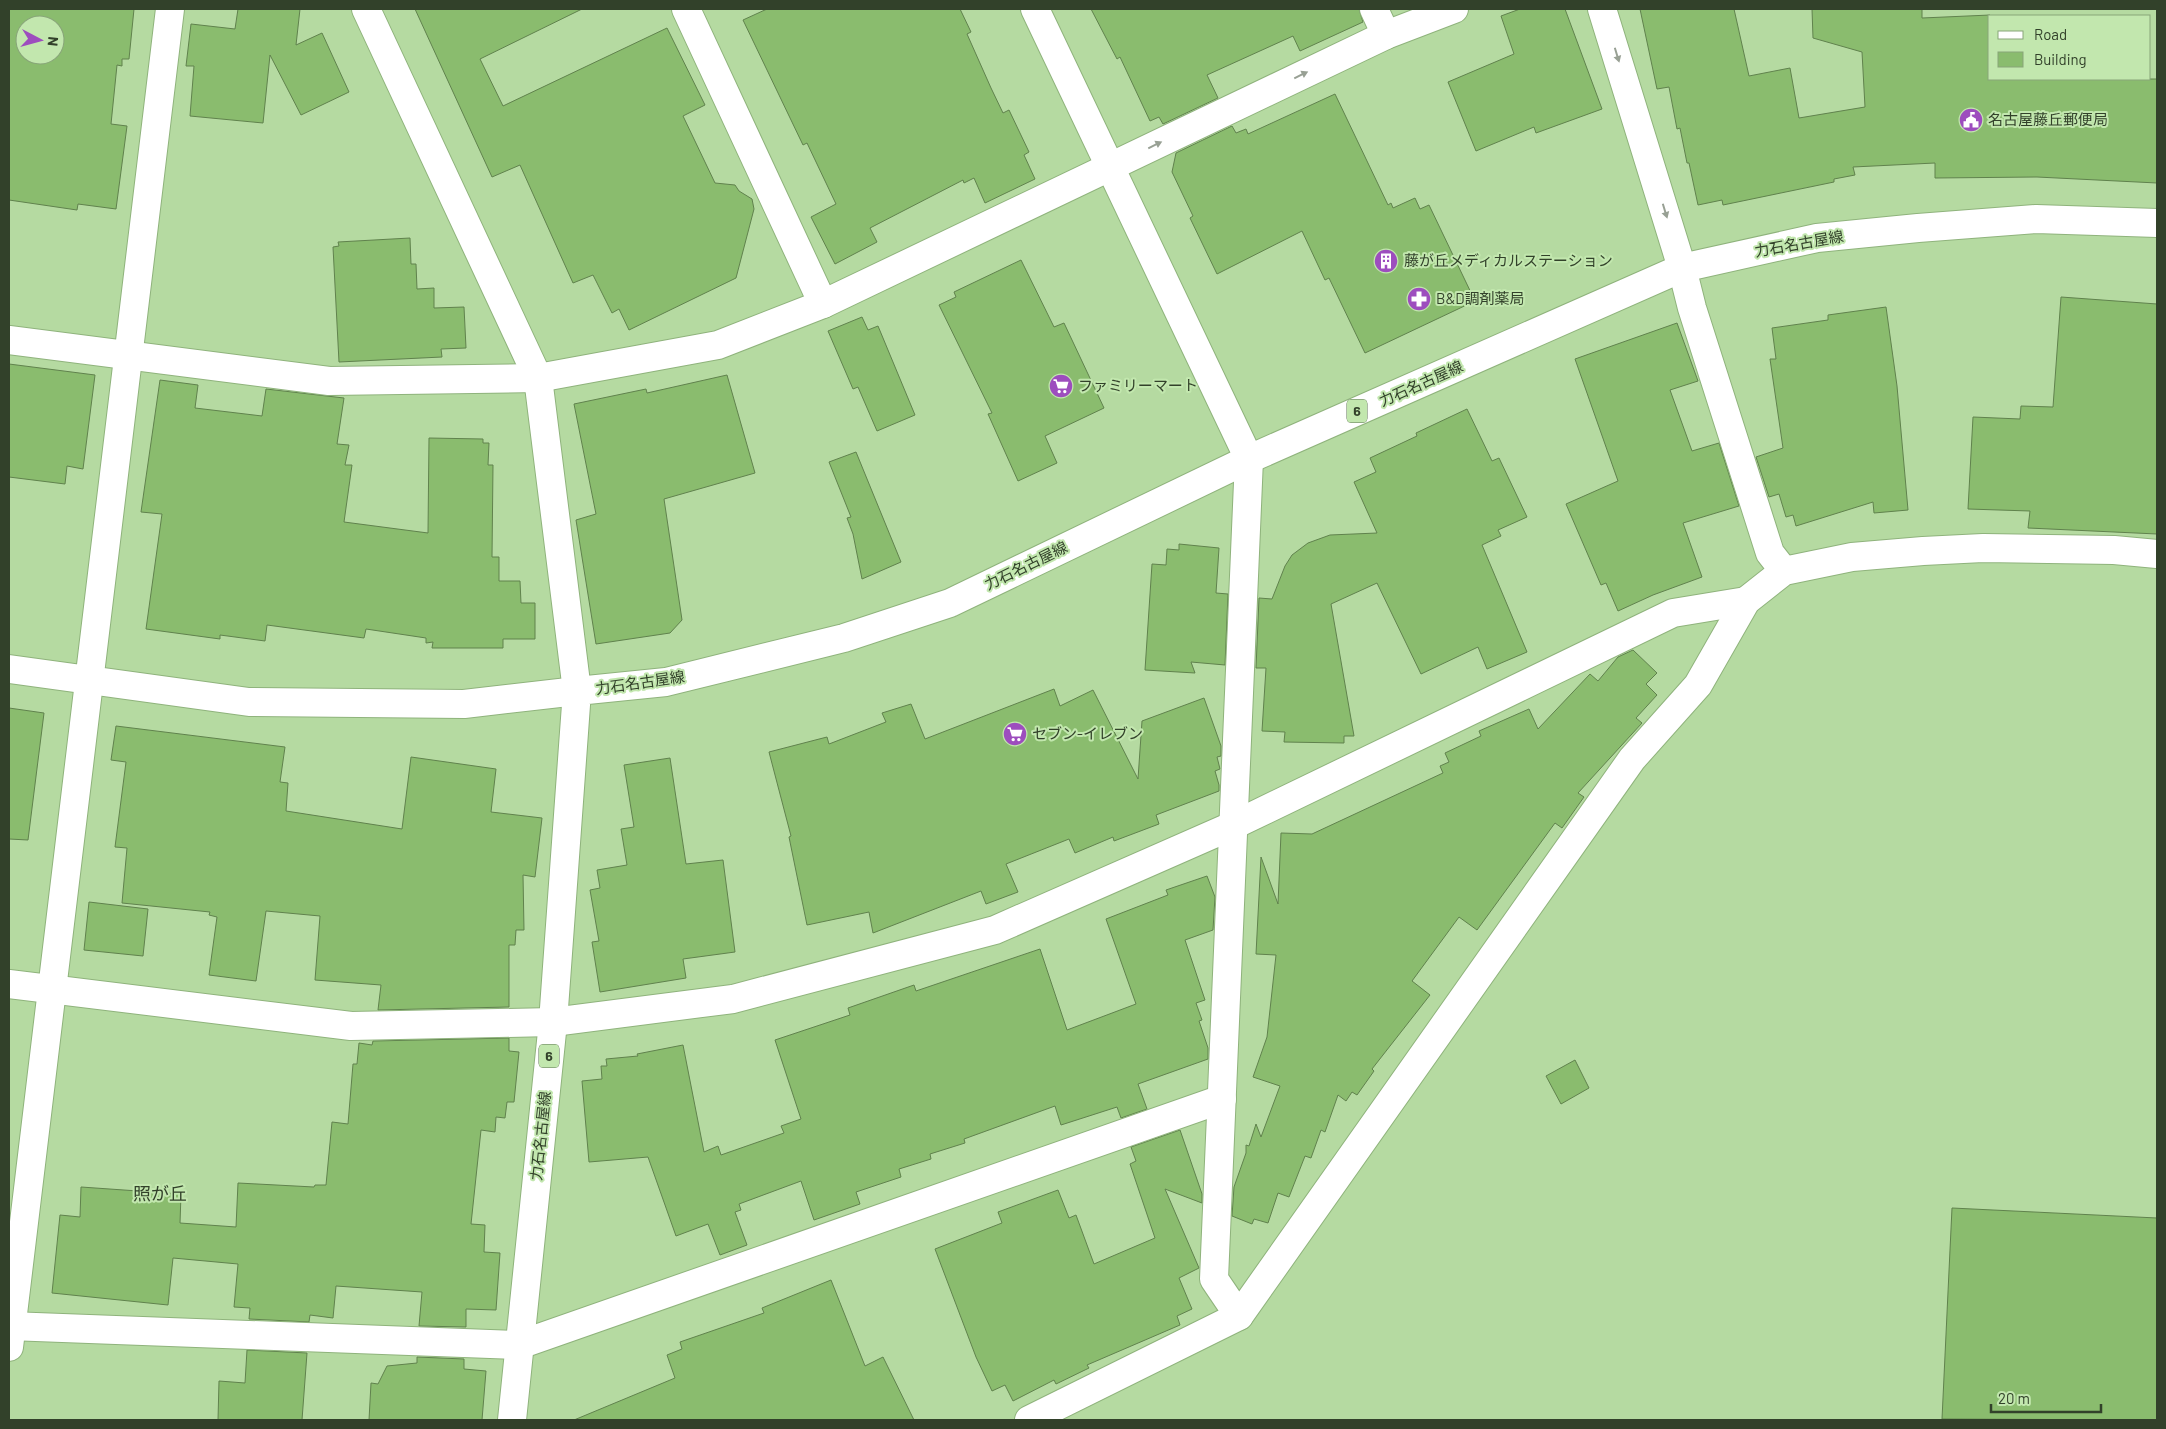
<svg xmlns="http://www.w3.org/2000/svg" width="2166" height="1429" viewBox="0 0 2166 1429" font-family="Barlow,'Noto Sans JP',sans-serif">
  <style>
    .building { fill: #8abc6e; stroke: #60824d; fill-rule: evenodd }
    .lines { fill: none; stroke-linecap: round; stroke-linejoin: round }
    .minor-casing { stroke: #8fb37c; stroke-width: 30 }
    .tertiary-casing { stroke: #8fb37c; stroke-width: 30 }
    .primary-casing { stroke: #8fb37c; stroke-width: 30 }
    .minor { stroke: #fff; stroke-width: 28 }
    .tertiary { stroke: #fff; stroke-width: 28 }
    .primary { stroke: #fff; stroke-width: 28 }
    .oneway { fill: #98a094 }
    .labels { text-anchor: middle; stroke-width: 4; stroke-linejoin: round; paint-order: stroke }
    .shield { fill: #c2e7ae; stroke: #5d7352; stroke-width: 1 }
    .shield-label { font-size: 14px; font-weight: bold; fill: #32412a }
    .poi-label { font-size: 15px; fill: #32412a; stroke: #c2e7ae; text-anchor: start }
    .street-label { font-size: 15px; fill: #32412a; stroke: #c2e7ae }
    .quarter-label { font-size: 18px; fill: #32412a; stroke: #c2e7ae }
  </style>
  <rect width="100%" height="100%" fill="#b5daa1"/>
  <g class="building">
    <path d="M9,9H134L129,59H122V66L117,65L111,124L127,126L116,209L78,204L77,210L9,200ZM25,25H55V55H25Z"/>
    <polygon points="238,9 300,9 296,45 322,33 349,92 301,115 270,55 263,123 190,116 194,66 186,66 191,24 235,29"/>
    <polygon points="415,9 582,9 480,59 503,106 667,28 705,105 683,116 715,183 735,185 739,191 752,199 754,209 736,278 629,330 619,309 612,313 593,275 573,283 520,165 492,177"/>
    <polygon points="767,9 960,9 971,32 967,34 991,88 1003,113 1009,110 1029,152 1024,155 1035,179 985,203 974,178 964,183 963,180 870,228 877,242 835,264 811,217 836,204 807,143 803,145 743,20"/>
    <polygon points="1091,9 1359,9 1363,22 1300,51 1293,36 1207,75 1218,98 1163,124 1159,117 1150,121 1120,57 1117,59"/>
    <polygon points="1520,9 1565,9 1602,109 1536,133 1534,127 1476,151 1448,82 1514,54 1501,16"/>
    <polygon points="1640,9 1734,9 1749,76 1790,68 1799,118 1865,107 1862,52 1813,38 1812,9 1922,9 1922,18 1990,15 1990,79 2157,79 2157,183 2037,177 1935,178 1935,163 1853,167 1855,175 1834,179 1834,182 1723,205 1722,200 1698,205 1689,163 1687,163 1680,128 1677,129 1669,87 1657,89"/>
    <polygon points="1335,94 1388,205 1391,203 1393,208 1415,198 1420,209 1429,205 1475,301 1365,353 1329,278 1325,280 1302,231 1217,274 1190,218 1193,216 1172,172 1176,153 1232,126 1236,133 1246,129 1248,134"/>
    <polygon points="410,238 411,264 416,264 417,289 434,288 434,308 464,307 466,348 441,349 442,357 339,362 333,247 339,246 338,242"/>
    <polygon points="1021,260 1054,327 1064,323 1104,408 1045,436 1057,463 1018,481 988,414 992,413 939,305 956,297 954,292"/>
    <polygon points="2061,297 2157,304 2157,534 2028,528 2030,511 1968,509 1973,417 2020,419 2021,406 2053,407"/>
    <polygon points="1886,307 1897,386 1908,510 1874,513 1873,502 1796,526 1793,515 1786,517 1779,494 1769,497 1756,457 1783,448 1770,359 1776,359 1772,328 1828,320 1828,315"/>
    <polygon points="862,317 868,330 878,326 915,415 877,431 858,387 853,389 828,331"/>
    <polygon points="1677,323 1698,381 1670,390 1692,451 1719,443 1739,506 1683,523 1702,577 1653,595 1618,611 1606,583 1601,585 1566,504 1618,481 1575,359"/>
    <polygon points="9,364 95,375 83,469 67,466 65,484 9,477"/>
    <polygon points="727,375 755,473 664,499 682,620 670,633 596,644 576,520 596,514 574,404 646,389 647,393"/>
    <polygon points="160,380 198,385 195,408 262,416 266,389 344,398 337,444 349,445 345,465 352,465 344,522 428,533 429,438 483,439 483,443 489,443 488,465 493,465 492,557 499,557 499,581 520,581 521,603 535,603 535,639 503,639 503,648 432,648 433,642 426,643 426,638 366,629 364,638 267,625 265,641 220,635 220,639 146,629 162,514 141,512"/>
    <polygon points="1467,409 1492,461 1499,458 1527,517 1498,530 1501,536 1482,545 1527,652 1487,669 1478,647 1421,674 1377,583 1331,604 1354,736 1344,736 1344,743 1284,742 1285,732 1262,731 1266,668 1256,668 1259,598 1272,599 1285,566 1292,555 1308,543 1330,535 1377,533 1354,482 1376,472 1370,458 1417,436 1416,433"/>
    <polygon points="856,452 901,562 862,579 853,534 847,518 851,517 829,462"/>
    <polygon points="1179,544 1219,548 1216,593 1228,594 1225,665 1191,662 1195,673 1145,670 1152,564 1166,565 1167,549 1179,550"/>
    <polygon points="1633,650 1657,673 1646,684 1657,695 1636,718 1642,723 1578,793 1584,797 1562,828 1555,823 1477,930 1459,917 1412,981 1430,995 1372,1069 1374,1071 1357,1095 1352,1092 1346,1101 1338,1095 1325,1132 1321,1130 1311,1158 1305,1156 1289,1197 1278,1193 1268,1223 1254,1219 1252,1224 1232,1216 1234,1187 1246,1153 1246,1145 1249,1146 1256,1124 1261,1137 1280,1086 1253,1077 1267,1037 1276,955 1256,954 1261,857 1278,904 1281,833 1312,834 1443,773 1440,766 1449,762 1445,753 1481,736 1479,731 1529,709 1538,729 1590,674 1598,681 1618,657"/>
    <polygon points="1054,689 1060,706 1093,690 1138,779 1142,721 1204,698 1221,746 1221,756 1217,757 1220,769 1215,771 1219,785 1219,791 1156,815 1159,824 1114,841 1113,837 1075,853 1069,839 1006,864 1018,892 986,904 981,891 873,933 869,912 807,925 789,837 791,836 769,752 827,737 829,744 886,722 882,713 911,704 925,739"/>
    <polygon points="9,708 44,713 28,840 9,839"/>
    <polygon points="116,726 285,747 280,782 288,783 286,811 402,829 411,757 496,769 491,812 542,818 535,877 523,875 524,930 516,930 515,945 509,945 509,1007 378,1010 381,985 315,980 320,916 266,911 256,981 209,975 217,917 209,915 210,912 122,903 127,848 115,847 126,762 111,760"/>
    <polygon points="670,758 686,864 723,860 735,952 683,959 686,978 600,992 592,942 599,941 590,890 600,888 597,870 627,865 621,829 634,827 624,765"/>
    <polygon points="1207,876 1215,897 1213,930 1185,940 1205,1000 1196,1003 1202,1020 1199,1021 1208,1048 1208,1059 1138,1084 1147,1109 1121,1118 1117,1107 1061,1125 1055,1106 964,1139 965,1143 930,1154 931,1159 899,1169 901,1177 856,1192 860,1204 814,1220 801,1181 739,1204 741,1210 735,1212 747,1245 720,1255 708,1224 676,1236 648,1157 589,1162 582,1081 602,1079 601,1066 607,1066 606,1059 638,1056 637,1054 683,1045 704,1152 718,1146 721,1155 784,1133 781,1126 801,1119 775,1040 850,1015 848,1008 914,985 916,991 1040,949 1067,1030 1136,1004 1106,919 1168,895 1166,890"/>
    <polygon points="89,902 148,909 143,956 84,950"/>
    <polygon points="509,1038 509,1051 519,1052 514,1102 507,1102 505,1118 496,1117 495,1132 481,1130 471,1224 485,1225 484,1252 500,1253 496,1310 466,1309 466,1327 419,1326 422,1292 336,1286 333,1318 310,1315 309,1322 249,1319 250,1308 234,1307 238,1264 173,1258 168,1305 52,1293 60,1215 80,1217 81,1187 181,1194 180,1223 236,1227 238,1183 314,1187 315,1185 326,1185 332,1122 348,1124 353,1064 357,1064 359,1043 372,1045 373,1041"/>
    <polygon points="1575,1060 1589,1088 1561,1104 1546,1076"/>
    <polygon points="1180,1130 1202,1194 1202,1203 1165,1189 1199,1268 1179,1278 1192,1309 1177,1316 1180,1325 1087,1365 1089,1368 1056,1384 1054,1380 1013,1401 1005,1385 992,1391 976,1357 935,1249 1002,1223 998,1212 1058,1190 1069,1218 1076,1215 1094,1264 1155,1238 1130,1164 1136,1161 1131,1147"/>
    <polygon points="1952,1208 2157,1218 2157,1420 1942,1419"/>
    <polygon points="831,1280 865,1366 883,1357 914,1420 574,1420 675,1378 667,1355 682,1349 680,1342 764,1313 762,1308"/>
    <polygon points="247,1350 307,1353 302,1420 218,1420 219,1381 245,1383"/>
    <polygon points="417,1357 464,1359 464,1369 486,1371 482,1420 369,1420 371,1383 378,1384 387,1366 417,1363"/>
  </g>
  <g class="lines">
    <g class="minor-casing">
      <g id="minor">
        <polyline points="366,9 538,378 577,691"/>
        <polyline points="686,9 823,304"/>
        <polyline points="1374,9 1386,35"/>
        <polyline points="1602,9 1682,268 1692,308 1770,553 1784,571"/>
        <polyline points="9,340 329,381 538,378 718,345 823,304 1386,35 1454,9"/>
        <polyline points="9,984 351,1026 553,1022 733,999 995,930 1234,825 1673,613 1746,601"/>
        <polyline points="1239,1316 1214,1279 1249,459"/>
        <polyline points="9,1326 519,1345 1222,1099"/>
        <polyline points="9,1347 170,9"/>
        <polyline points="1029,1420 1239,1316 1632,759 1698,685 1746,601 1784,571 1852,557 1923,551 1983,548 2114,550 2157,554"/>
      </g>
    </g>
    <g class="tertiary-casing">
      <g id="tertiary">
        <polyline points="1035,9 1249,459"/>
        <polyline points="9,669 249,702 464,704 577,691"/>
      </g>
    </g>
    <g class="primary-casing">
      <polyline id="primary" points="512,1420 553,1022 577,691 666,682 844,638 950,603 1249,459 1682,268 1817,238 1918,228 2036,219 2157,223"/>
    </g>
    <use href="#minor" class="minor"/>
    <use href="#tertiary" class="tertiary"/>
    <use href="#primary" class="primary"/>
  </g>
  <defs><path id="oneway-solid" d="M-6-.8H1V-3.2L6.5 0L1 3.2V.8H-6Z" transform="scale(1.25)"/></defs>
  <g class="oneway">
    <use href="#oneway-solid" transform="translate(1617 55) rotate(73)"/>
    <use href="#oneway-solid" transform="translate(1301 75) rotate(-26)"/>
    <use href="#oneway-solid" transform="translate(1155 145) rotate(-26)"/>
    <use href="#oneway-solid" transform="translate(1665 211) rotate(73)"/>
  </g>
  <defs>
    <g id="civic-disc" transform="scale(1.25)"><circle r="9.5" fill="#9d4dbe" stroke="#c2e7ae"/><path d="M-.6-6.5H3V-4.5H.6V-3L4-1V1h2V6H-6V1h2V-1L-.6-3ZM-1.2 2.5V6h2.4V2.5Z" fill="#fff"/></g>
    <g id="building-disc" transform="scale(1.25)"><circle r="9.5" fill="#9d4dbe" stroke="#c2e7ae"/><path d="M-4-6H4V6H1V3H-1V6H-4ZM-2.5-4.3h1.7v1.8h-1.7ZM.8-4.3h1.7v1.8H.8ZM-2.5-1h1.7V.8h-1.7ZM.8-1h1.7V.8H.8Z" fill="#fff"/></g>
    <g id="pharmacy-disc" transform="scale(1.25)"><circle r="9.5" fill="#9d4dbe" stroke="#c2e7ae"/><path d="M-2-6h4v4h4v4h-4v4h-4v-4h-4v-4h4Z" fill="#fff"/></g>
    <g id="supermarket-disc" transform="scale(1.25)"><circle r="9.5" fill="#9d4dbe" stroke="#c2e7ae"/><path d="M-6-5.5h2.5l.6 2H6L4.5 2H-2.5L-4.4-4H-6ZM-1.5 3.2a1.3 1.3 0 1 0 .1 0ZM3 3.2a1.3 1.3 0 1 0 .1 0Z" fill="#fff"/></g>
  </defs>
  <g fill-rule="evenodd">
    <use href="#civic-disc" x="1971" y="120"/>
    <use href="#building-disc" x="1386" y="261"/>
    <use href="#pharmacy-disc" x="1419" y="299"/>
    <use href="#supermarket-disc" x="1061" y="386"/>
    <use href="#supermarket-disc" x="1015" y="734"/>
  </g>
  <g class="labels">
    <g class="shield">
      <rect x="1347" y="399.5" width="20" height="23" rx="4"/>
      <rect x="539" y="1044.5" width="20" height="23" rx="4"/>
    </g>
    <g class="shield-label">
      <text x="1357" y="416">6</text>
      <text x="549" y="1061">6</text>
    </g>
    <g class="poi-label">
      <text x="1988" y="125">名古屋藤丘郵便局</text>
      <text x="1404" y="266">藤が丘メディカルステーション</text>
      <text x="1436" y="304">B&amp;D調剤薬局</text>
      <text x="1078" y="391">ファミリーマート</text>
      <text x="1032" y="739">セブン-イレブン</text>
    </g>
    <g class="street-label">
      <text transform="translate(1799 244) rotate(-10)" y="5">力石名古屋線</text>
      <text transform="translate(1421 384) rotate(-24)" y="5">力石名古屋線</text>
      <text transform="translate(1026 566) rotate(-26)" y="5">力石名古屋線</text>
      <text transform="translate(640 683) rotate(-8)" y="5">力石名古屋線</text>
      <text transform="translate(541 1136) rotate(-84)" y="5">力石名古屋線</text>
    </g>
    <g class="quarter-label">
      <text x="160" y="1200">照が丘</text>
    </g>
  </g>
  <rect width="2166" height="1429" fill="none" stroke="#32412a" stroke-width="20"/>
  <rect x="1988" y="15" width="162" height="65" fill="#c2e7ae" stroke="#88a579"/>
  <rect x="1998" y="31" width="25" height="8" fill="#ffffff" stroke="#88a579"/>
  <text x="2034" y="40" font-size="15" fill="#32412a">Road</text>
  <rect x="1998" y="52" width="25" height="15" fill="#8abc6e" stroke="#88a579"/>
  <text x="2034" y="65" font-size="15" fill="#32412a">Building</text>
  <g transform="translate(40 40) rotate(96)"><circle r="24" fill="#c2e7ae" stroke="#88a579"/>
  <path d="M0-4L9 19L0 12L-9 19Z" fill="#9d4dbe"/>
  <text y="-8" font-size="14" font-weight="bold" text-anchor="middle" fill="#32412a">N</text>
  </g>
  <path d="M1991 1404v8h110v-8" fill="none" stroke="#32412a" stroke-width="2.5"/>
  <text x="1998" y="1404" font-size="15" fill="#32412a" stroke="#c2e7ae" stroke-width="4" paint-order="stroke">20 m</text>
</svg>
